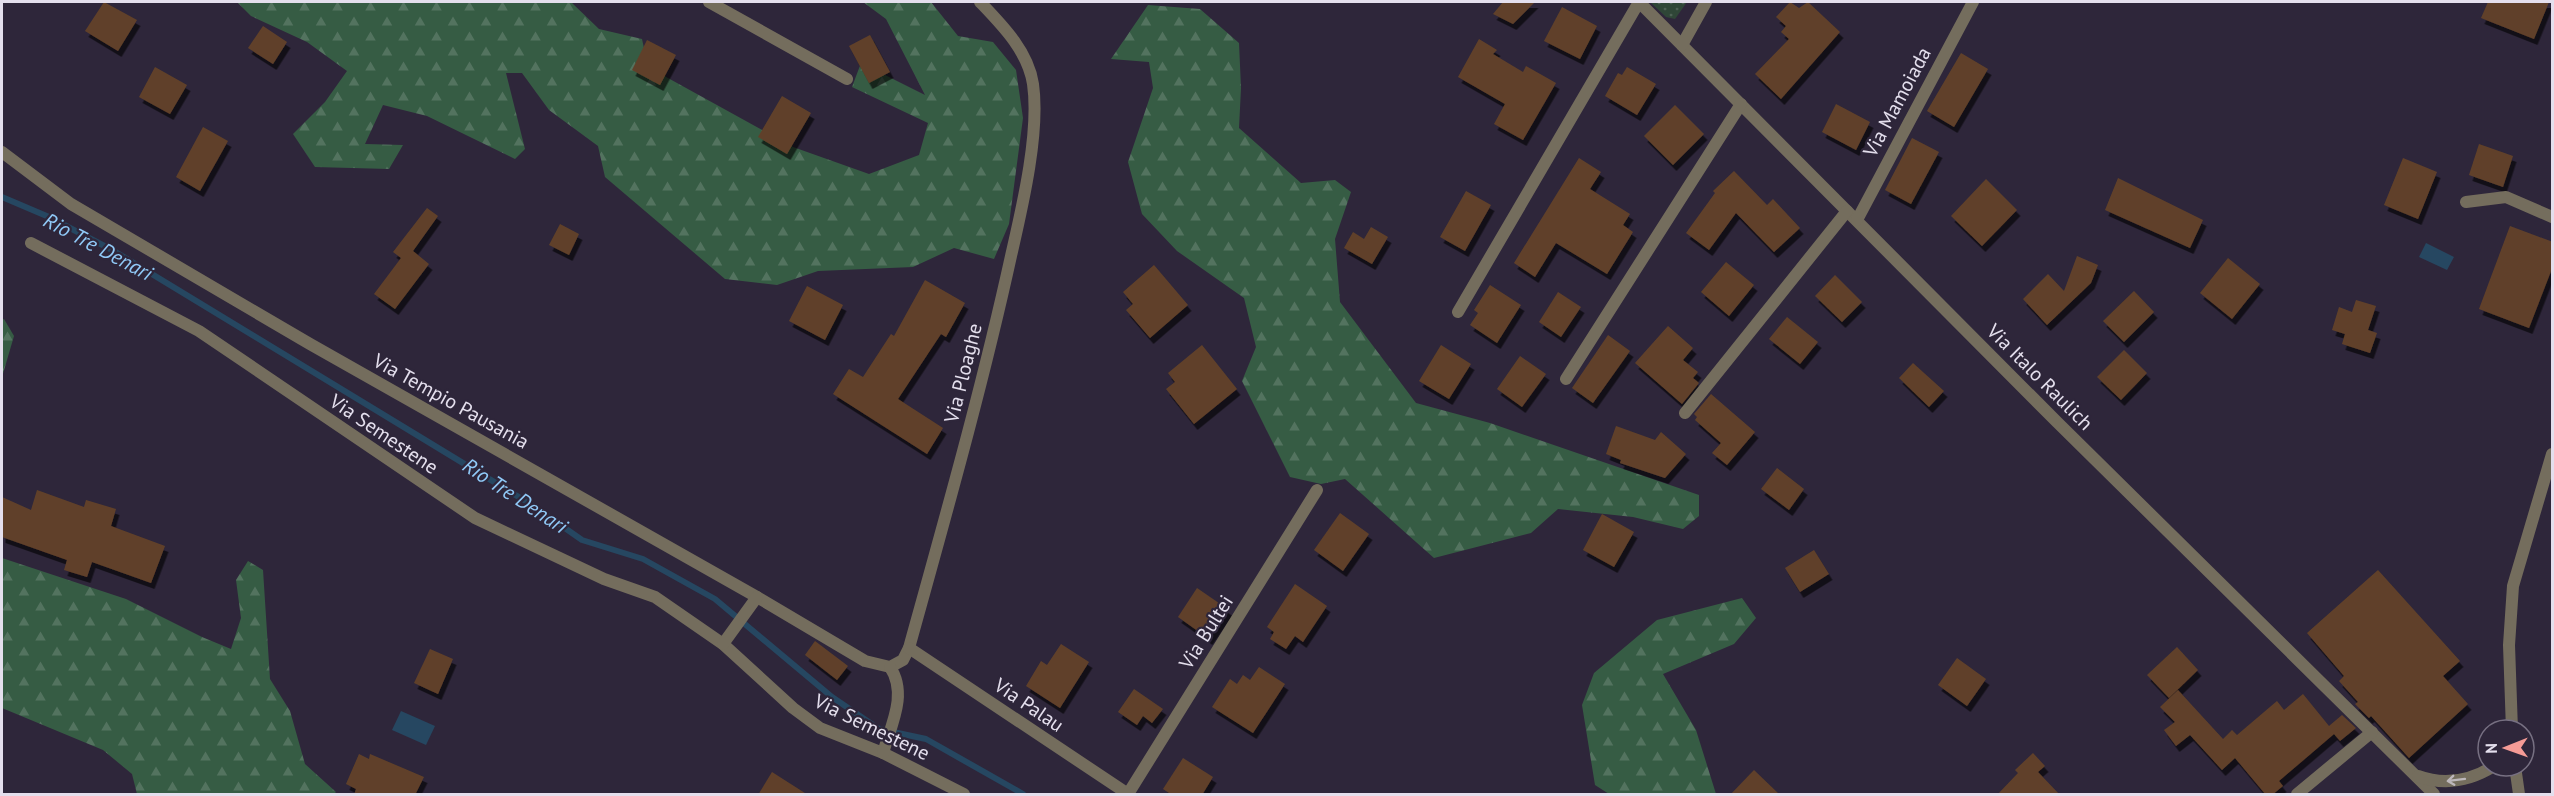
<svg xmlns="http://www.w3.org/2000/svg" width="2554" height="796" viewBox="0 0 2554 796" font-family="'PT Sans',sans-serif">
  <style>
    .forest { fill: url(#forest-firs) }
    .park { fill: url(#park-dots) }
    .water { fill: #264761 }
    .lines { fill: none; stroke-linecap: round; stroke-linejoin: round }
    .stream { stroke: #264761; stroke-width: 6 }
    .building { fill: #614129; filter: url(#shadow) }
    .minor { stroke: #746d5d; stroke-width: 12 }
    .tertiary { stroke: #746d5d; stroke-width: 12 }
    .oneway { stroke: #bdb7bb }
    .labels { text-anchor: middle; stroke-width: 4.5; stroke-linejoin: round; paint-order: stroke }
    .street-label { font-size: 20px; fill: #e4dfed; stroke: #2e263a }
    .water-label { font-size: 21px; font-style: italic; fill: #90c9f7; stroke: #2e263a }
  </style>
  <defs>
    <pattern id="forest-firs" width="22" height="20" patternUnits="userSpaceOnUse" patternTransform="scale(1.5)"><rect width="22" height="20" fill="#365c44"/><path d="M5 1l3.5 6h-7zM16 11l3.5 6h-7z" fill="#53735f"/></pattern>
    <pattern id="park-dots" width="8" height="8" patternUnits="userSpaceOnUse" patternTransform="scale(1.5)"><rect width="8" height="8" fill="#2f4637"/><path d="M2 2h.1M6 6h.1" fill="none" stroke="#4d6054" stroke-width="1.8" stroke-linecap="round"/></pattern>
    <filter id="shadow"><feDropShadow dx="3.5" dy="6" stdDeviation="0" flood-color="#0009"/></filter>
  </defs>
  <rect width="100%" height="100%" fill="#2e263a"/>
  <g class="forest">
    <polygon points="237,2 571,2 599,29 642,39 648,67 793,147 869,174 919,155 928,123 852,87 861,63 925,95 886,19 863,2 931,2 958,36 993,42 1016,70 1023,118 1009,224 994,259 954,248 913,267 818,271 777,285 725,279 605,177 598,146 549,110 522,73 506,73 525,149 515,159 427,116 383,105 365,144 403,145 389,169 315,167 293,134 325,102 347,71 307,42 251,16"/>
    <polygon points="1148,5 1200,9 1239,43 1241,88 1239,128 1301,183 1335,180 1351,192 1335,239 1340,302 1416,403 1490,423 1699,495 1699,516 1683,529 1633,517 1558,509 1531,533 1434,558 1345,479 1321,484 1290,477 1242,381 1256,347 1244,298 1177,251 1142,214 1128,162 1153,88 1149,62 1111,59"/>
    <polygon points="4,319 14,336 2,377 2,320"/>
    <polygon points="2,558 126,599 202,637 231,649 241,618 236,580 248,561 263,570 270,679 290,711 305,764 336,792 334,794 137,794 132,774 103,750 2,708"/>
    <polygon points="1742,598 1756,618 1734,644 1663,674 1696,730 1716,794 1609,794 1595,785 1582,705 1594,673 1657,620"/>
  </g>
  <polygon class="park" points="1650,2 1687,2 1675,19 1666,17"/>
  <g class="water">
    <polygon points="2426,243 2454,257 2447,270 2419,257"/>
    <polygon points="401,711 435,726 426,745 392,730"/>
  </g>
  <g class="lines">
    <polyline class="stream" points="2,197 49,217 114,251 532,505 582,540 643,559 715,599 832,697 879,729 926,739 1023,794"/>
  </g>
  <g class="building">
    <polygon points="104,2 137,20 118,51 85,31"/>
    <polygon points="1503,2 1535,2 1513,24 1493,14"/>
    <polygon points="1790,2 1799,8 1808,2 1840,32 1781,99 1755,74 1789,39 1781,32 1786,26 1776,17"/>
    <polygon points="2488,2 2549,2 2534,39 2481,18"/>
    <polygon points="1562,7 1597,26 1580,59 1544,41"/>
    <polygon points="263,26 287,42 273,64 248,48"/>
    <polygon points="870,35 890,72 869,83 849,46"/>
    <polygon points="1479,39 1497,50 1493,54 1523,72 1526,66 1556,83 1523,140 1494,124 1505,104 1458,77"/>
    <polygon points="647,40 676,55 660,85 632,70"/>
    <polygon points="1961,53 1988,69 1954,127 1927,111"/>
    <polygon points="155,67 187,85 170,114 139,97"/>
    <polygon points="1627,67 1656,84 1637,115 1605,96 1618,73 1622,75"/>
    <polygon points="782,96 811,113 787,154 758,137"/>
    <polygon points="1836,104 1870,122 1856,150 1822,132"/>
    <polygon points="1675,105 1704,134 1673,165 1644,136"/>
    <polygon points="203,127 228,141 200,191 176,177"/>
    <polygon points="1912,138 1939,152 1911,204 1885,190"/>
    <polygon points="2479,144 2513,156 2503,187 2469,175"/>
    <polygon points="1579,158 1601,172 1590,189 1630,214 1623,225 1633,232 1607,274 1556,243 1535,277 1514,263"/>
    <polygon points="2403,158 2437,172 2418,219 2384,205"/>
    <polygon points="1734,171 1767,205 1773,199 1800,228 1774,252 1736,213 1709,250 1686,233 1715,193 1713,191"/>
    <polygon points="2118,178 2203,220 2190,248 2105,210"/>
    <polygon points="1986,179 2017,210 1982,246 1951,216"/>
    <polygon points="1466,191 1491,205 1465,251 1440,237"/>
    <polygon points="427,208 438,216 413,251 429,264 395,309 374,294 401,258 393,252"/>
    <polygon points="560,224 579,234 569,255 549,245"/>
    <polygon points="2510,226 2553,242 2553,266 2529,328 2479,309"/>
    <polygon points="1371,227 1388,237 1372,264 1344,248 1353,232 1364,239"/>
    <polygon points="2077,256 2098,265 2091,283 2047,325 2023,299 2048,274 2064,291"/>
    <polygon points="2228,258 2260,284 2232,319 2200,293"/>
    <polygon points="1726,262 1754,285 1729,316 1701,292"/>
    <polygon points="1154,265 1188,305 1150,338 1126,310 1133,304 1123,292"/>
    <polygon points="1835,275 1862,302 1842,322 1815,296"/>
    <polygon points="925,280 965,303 946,337 941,334 898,399 943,428 927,454 833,394 849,369 863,377 891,334 894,336"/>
    <polygon points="1490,285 1521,305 1497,343 1470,325 1478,313 1474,310"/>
    <polygon points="807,286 843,305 825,340 789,321"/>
    <polygon points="2134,291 2154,312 2124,342 2103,321"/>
    <polygon points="1558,292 1581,307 1561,337 1539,322"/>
    <polygon points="2356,300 2376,306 2368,330 2377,333 2370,353 2342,344 2345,334 2332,330 2339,307 2352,312"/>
    <polygon points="1787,317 1818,342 1800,364 1769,339"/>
    <polygon points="1668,326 1693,348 1683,360 1698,372 1693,378 1699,383 1682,404 1635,363"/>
    <polygon points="1608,335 1630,351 1593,403 1572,388"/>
    <polygon points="1202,345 1237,389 1194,424 1166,389 1175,382 1168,373"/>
    <polygon points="1441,345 1471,364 1449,399 1419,381"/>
    <polygon points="2124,350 2147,373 2121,400 2097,377"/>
    <polygon points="1520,356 1546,374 1522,407 1497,389"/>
    <polygon points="1913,363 1944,391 1929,407 1899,378"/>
    <polygon points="1711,394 1755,432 1727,465 1712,453 1721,443 1695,420 1697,417 1694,414"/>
    <polygon points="1616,426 1655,440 1661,432 1686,454 1665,478 1620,463 1621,460 1606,454"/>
    <polygon points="1777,468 1804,489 1789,510 1761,489"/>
    <polygon points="37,490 84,507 86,500 116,509 111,526 165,546 151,583 92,562 87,577 64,570 67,560 2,537 2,497 31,510"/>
    <polygon points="1340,513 1369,534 1343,571 1314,550"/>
    <polygon points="1602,514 1634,532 1614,567 1583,550"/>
    <polygon points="1814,550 1829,574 1800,592 1785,568"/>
    <polygon points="2378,570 2460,661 2443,676 2468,704 2409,758 2371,716 2369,718 2355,704 2358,702 2339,681 2344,676 2307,633"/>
    <polygon points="1295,584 1327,606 1303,642 1295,636 1286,649 1270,639 1274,632 1267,627"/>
    <polygon points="1197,588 1229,610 1209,639 1178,617"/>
    <polygon points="815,641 848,666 837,680 805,655"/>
    <polygon points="1061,644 1089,662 1060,708 1026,686 1041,661 1047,665"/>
    <polygon points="2177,647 2198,670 2169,698 2147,675"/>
    <polygon points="430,649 453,659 438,694 414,683"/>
    <polygon points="1957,658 1986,679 1967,706 1938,685"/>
    <polygon points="1259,667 1285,684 1253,733 1212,707 1230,679 1237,684 1243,675 1250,680"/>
    <polygon points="1134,689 1163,709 1152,723 1143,716 1137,725 1118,712"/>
    <polygon points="2178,690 2223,739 2232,730 2237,735 2277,701 2284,710 2303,694 2329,726 2342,715 2356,728 2340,741 2334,734 2279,781 2283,786 2272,795 2266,795 2235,758 2222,770 2190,735 2176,746 2164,730 2175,722 2160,707"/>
    <polygon points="2033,753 2045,766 2038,772 2060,795 1997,795 2018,773 2015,770"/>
    <polygon points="359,754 369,759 370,754 424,777 415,795 354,795 356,789 346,784"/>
    <polygon points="1183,758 1213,777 1202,795 1172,795 1163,789"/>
    <polygon points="1754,770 1780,795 1730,795"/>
    <polygon points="772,772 808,795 758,795"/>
  </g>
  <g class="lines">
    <g class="minor">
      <polyline points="709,2 847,79"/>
      <polyline points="1639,2 2057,422 2434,794"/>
      <polyline points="1682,45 1706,2"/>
      <path d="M2,152L71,204L310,344L757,597L865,661L890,667L903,660L909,648C945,518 982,388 1011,256C1022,208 1040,133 1033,84C1028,51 1002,25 980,2"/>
      <polyline points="2466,202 2506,197 2552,217"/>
      <polyline points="1857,220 1973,2"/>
      <polyline points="31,243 199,331 475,518 604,579 655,597 723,644 793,708 820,728 883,753 964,794"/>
      <polyline points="1458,312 1639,2"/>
      <polyline points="1566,379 1741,104"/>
      <polyline points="1685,413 1847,211"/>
      <polyline points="723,644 757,597"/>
      <polyline points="909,648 1128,794"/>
      <path d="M883,753C891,725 908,694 890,667"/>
      <path d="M2418,776C2445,786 2470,781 2494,766"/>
      <polyline points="1128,794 1317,490"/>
      <polyline points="2297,794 2372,732"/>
    </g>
    <g class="tertiary">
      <polyline points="2512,730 2509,645 2513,586 2552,454"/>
      <polyline points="2515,766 2519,794"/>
    </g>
  </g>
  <defs><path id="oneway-shaft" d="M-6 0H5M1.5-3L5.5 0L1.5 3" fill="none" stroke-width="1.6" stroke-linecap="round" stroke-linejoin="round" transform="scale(1.5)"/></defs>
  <use class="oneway" href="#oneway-shaft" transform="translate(2456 780) rotate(173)"/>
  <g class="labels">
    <g class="street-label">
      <text transform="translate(1897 102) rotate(-62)" y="7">Via Mamoiada</text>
      <text transform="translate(963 373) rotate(-76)" y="7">Via Ploaghe</text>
      <text transform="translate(2040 377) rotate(45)" y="7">Via Italo Raulich</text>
      <text transform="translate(451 401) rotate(29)" y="7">Via Tempio Pausania</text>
      <text transform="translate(384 434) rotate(34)" y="7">Via Semestene</text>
      <text transform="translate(1206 632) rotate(-58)" y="7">Via Bultei</text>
      <text transform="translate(1029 705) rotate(34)" y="7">Via Palau</text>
      <text transform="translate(872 727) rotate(26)" y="7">Via Semestene</text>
    </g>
    <g class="water-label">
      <text transform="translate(98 247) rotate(28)" y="7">Rio Tre Denari</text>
      <text transform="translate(515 496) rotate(33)" y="7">Rio Tre Denari</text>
    </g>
  </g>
  <rect width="2554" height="796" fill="none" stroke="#e4dfed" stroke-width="6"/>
  <g transform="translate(2506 748) rotate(269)"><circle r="28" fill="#2e263a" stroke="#777082" stroke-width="1.5"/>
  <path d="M0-4.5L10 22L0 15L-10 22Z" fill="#f59b96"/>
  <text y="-9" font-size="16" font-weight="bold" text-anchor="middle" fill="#e4dfed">N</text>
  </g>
</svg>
